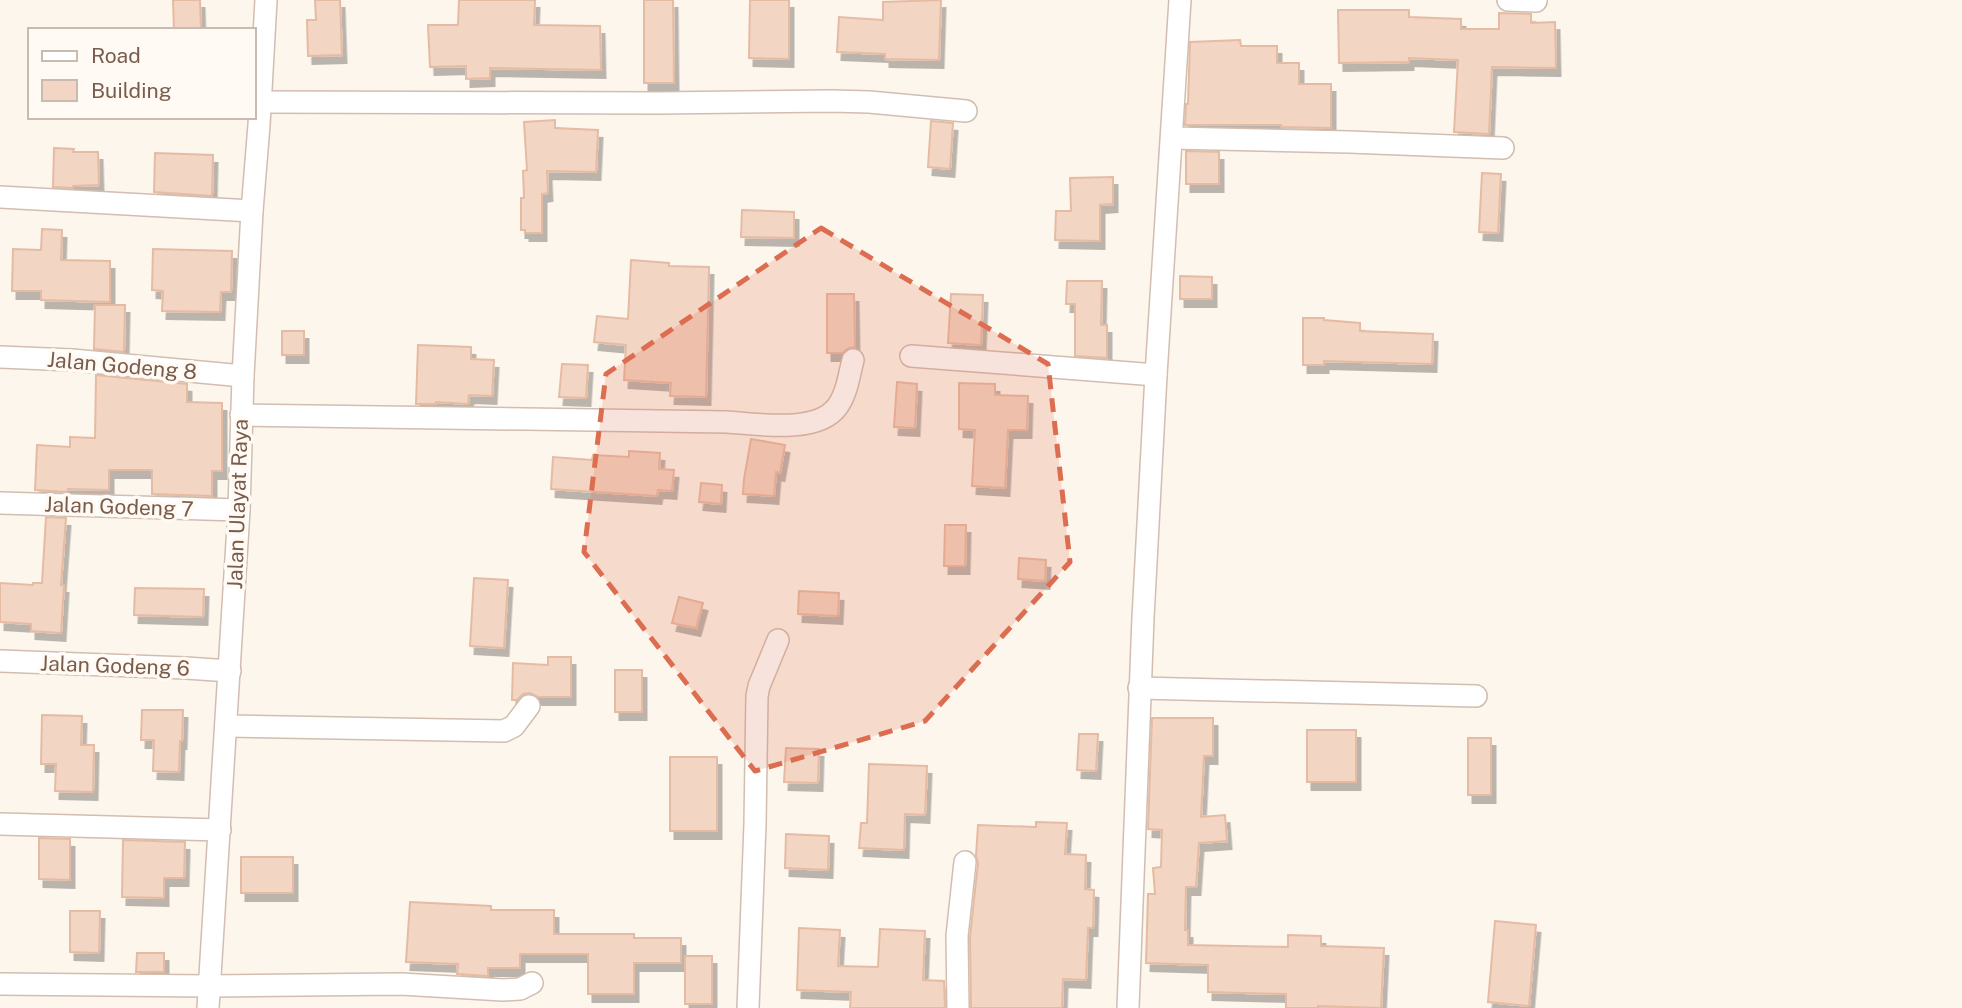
<svg xmlns="http://www.w3.org/2000/svg" width="1962" height="1008" viewBox="0 0 1962 1008" font-family="'Public Sans',sans-serif">
  <style>
    .building { fill: #f3d5c3; stroke: #e6bba3; stroke-width: 2; filter: url(#shadow) }
    .lines { fill: none; stroke-linecap: round; stroke-linejoin: round }
    .minor-casing { stroke: #d1beb0; stroke-width: 24 }
    .minor { stroke: #fff; stroke-width: 21 }
    .marked { fill: #dc6d51; fill-opacity: 0.2; stroke: #dc6d51; stroke-width: 5; stroke-dasharray: 14 9; stroke-linejoin: round }
    .labels { text-anchor: middle; stroke-width: 7; stroke-linejoin: round; paint-order: stroke }
    .street-label { font-size: 21px; fill: #7a5c4d; stroke: #fffaf3 }
  </style>
  <defs>
    <filter id="shadow"><feDropShadow dx="4.5" dy="8" stdDeviation="0" flood-color="#0004"/></filter>
  </defs>
  <rect width="100%" height="100%" fill="#fdf6ec"/>
  <g class="building">
    <polygon points="173,0 200,0 201,30 174,30"/>
    <polygon points="315,0 340,0 342,55 308,56 307,20 316,20"/>
    <polygon points="459,0 535,0 534,25 600,26 601,70 490,68 490,78 466,79 466,66 430,67 428,25 458,25"/>
    <polygon points="644,0 673,0 674,83 644,83"/>
    <polygon points="750,0 789,0 789,59 749,58"/>
    <polygon points="941,0 939,60 885,59 885,54 837,52 839,17 883,20 883,2"/>
    <polygon points="1338,10 1409,10 1409,17 1461,19 1461,29 1499,29 1499,13 1531,14 1531,23 1555,22 1556,68 1492,67 1489,134 1454,132 1458,60 1409,58 1409,62 1339,63"/>
    <polygon points="1240,40 1241,46 1277,46 1277,63 1299,63 1299,84 1331,84 1331,128 1281,127 1281,125 1185,125 1186,104 1188,104 1190,42"/>
    <polygon points="555,120 555,128 598,130 596,172 547,171 548,193 542,194 542,233 525,233 525,230 521,230 521,198 524,198 523,171 527,170 524,122"/>
    <polygon points="931,121 953,123 950,169 928,167"/>
    <polygon points="54,148 74,149 73,152 98,152 99,185 73,186 73,188 53,187"/>
    <polygon points="1186,151 1219,152 1219,184 1186,184"/>
    <polygon points="155,153 213,155 212,196 154,192"/>
    <polygon points="1482,173 1501,174 1498,233 1479,232"/>
    <polygon points="1113,177 1113,204 1100,205 1100,241 1055,240 1056,211 1071,211 1070,178"/>
    <polygon points="742,210 794,212 794,238 741,237"/>
    <polygon points="42,229 62,230 61,260 110,261 110,302 41,300 41,291 12,291 13,249 41,250"/>
    <polygon points="153,249 232,251 231,292 221,292 220,312 162,311 163,291 152,290"/>
    <polygon points="631,260 669,263 669,266 709,267 706,397 670,396 671,383 624,380 626,345 594,342 597,316 628,319"/>
    <polygon points="1180,276 1212,277 1212,299 1180,299"/>
    <polygon points="1067,281 1102,281 1101,325 1107,325 1107,358 1075,356 1075,304 1066,304"/>
    <polygon points="827,294 854,294 855,347 849,348 842,353 827,353"/>
    <polygon points="951,294 983,295 981,345 948,343"/>
    <polygon points="95,305 125,305 124,352 94,349"/>
    <polygon points="1303,318 1324,318 1324,320 1360,323 1360,331 1433,334 1432,364 1324,361 1324,365 1303,365"/>
    <rect x="282" y="331" width="22" height="24"/>
    <polygon points="418,345 471,347 471,359 494,360 492,396 469,395 468,404 436,402 436,404 416,404"/>
    <polygon points="562,364 588,365 586,398 559,397"/>
    <polygon points="96,375 187,384 187,402 222,403 222,471 212,471 212,496 152,494 152,470 109,470 109,490 68,489 67,492 35,490 37,445 70,447 70,437 95,438"/>
    <polygon points="897,382 917,384 915,428 894,427"/>
    <polygon points="959,383 995,384 995,395 1028,396 1027,430 1008,430 1005,488 972,486 975,430 959,429"/>
    <polygon points="751,439 785,445 780,473 776,472 774,496 743,494 744,479"/>
    <polygon points="629,451 660,453 659,469 674,470 672,491 658,490 657,496 551,489 553,457 592,460 593,455 629,457"/>
    <polygon points="701,483 722,485 721,504 699,502"/>
    <polygon points="46,517 66,518 61,585 64,585 61,633 31,631 31,624 0,622 0,583 33,585 33,583 42,583"/>
    <polygon points="945,525 966,525 965,566 944,566"/>
    <polygon points="1019,558 1046,560 1045,581 1018,579"/>
    <polygon points="474,578 508,580 504,648 470,646"/>
    <polygon points="135,588 204,589 203,617 134,615"/>
    <polygon points="799,591 839,593 838,616 798,614"/>
    <polygon points="679,597 703,603 696,628 672,623"/>
    <polygon points="548,657 571,657 571,697 538,697 530,693 523,694 517,700 512,700 513,663 548,665"/>
    <rect x="615" y="670" width="27" height="42"/>
    <polygon points="142,710 183,710 182,741 180,741 179,772 153,771 154,740 141,740"/>
    <polygon points="42,715 82,716 81,745 94,745 93,792 55,791 56,764 41,764"/>
    <polygon points="1152,718 1213,718 1213,756 1204,756 1201,817 1225,815 1227,841 1199,843 1196,887 1186,887 1185,930 1188,930 1188,945 1288,947 1288,935 1321,936 1321,946 1384,948 1381,1008 1318,1006 1318,1008 1286,1008 1286,994 1208,992 1208,965 1146,963 1148,894 1155,894 1153,868 1161,867 1162,830 1148,829"/>
    <rect x="1307" y="730" width="49" height="52"/>
    <polygon points="1079,734 1098,734 1096,771 1077,770"/>
    <rect x="1468" y="738" width="23" height="57"/>
    <polygon points="786,748 819,749 818,783 784,782"/>
    <rect x="670" y="757" width="47" height="74"/>
    <polygon points="869,764 927,766 925,815 905,814 904,850 859,848 861,823 867,823"/>
    <polygon points="1036,822 1067,823 1065,854 1086,855 1085,889 1094,890 1093,928 1088,928 1086,980 1063,979 1062,1008 971,1008 970,937 978,863 976,856 978,825 1036,827"/>
    <polygon points="786,834 829,836 828,870 785,868"/>
    <polygon points="39,838 70,839 70,880 39,879"/>
    <polygon points="123,840 185,842 184,878 164,878 164,898 122,897"/>
    <rect x="241" y="857" width="52" height="36"/>
    <polygon points="410,902 491,906 491,910 554,910 554,934 634,934 634,938 681,938 681,963 634,963 634,994 588,994 588,954 520,954 520,968 488,968 488,976 457,974 458,964 406,962"/>
    <polygon points="70,911 100,911 99,953 70,952"/>
    <polygon points="1495,921 1536,925 1529,1006 1488,1002"/>
    <polygon points="799,928 840,930 838,966 878,967 880,929 925,931 923,980 944,981 945,1008 850,1008 851,992 797,990"/>
    <polygon points="137,953 164,953 164,972 136,972"/>
    <rect x="685" y="956" width="27" height="48"/>
  </g>
  <g class="lines">
    <g class="minor-casing">
      <g id="minor">
        <polyline points="1508,0 1536,1"/>
        <polyline points="260,102 657,103 831,101 869,102 966,111"/>
        <polyline points="1172,138 1349,142 1503,148"/>
        <polyline points="0,197 252,211"/>
        <polyline points="911,356 1156,375"/>
        <polyline points="0,357 72,360 243,376"/>
        <path d="M241,415L727,422C757,424 817,434 837,407C847,394 849,375 853,360"/>
        <polyline points="0,503 239,510"/>
        <polyline points="0,661 186,668 230,671"/>
        <polyline points="1139,688 1476,696"/>
        <polyline points="226,726 504,731 514,726 529,706"/>
        <polyline points="0,824 220,830"/>
        <polyline points="0,984 209,986 401,984 503,990 520,989 532,983"/>
        <polyline points="208,1008 239,510 243,376 252,211 259,125 266,0"/>
        <polyline points="748,1008 755,824 757,696 759,686 778,640"/>
        <polyline points="958,1008 957,936 965,862"/>
        <polyline points="1128,1008 1143,618 1156,375 1180,0"/>
      </g>
    </g>
    <use href="#minor" class="minor"/>
  </g>
  <path class="marked" d="M821,228L1048,364L1070,562L925,721L755,771L584,552L606,374Z"/>
  <g class="labels">
    <g class="street-label">
      <text transform="translate(122 366) rotate(5)" y="7">Jalan Godeng 8</text>
      <text transform="translate(238 504) rotate(-88)" y="7">Jalan Ulayat Raya</text>
      <text transform="translate(119 507) rotate(2)" y="7">Jalan Godeng 7</text>
      <text transform="translate(115 666) rotate(2)" y="7">Jalan Godeng 6</text>
    </g>
  </g>
  <rect x="28" y="28" width="228" height="91" fill="#fffaf3" stroke="#cabbb1" stroke-width="2"/>
  <rect x="42" y="51" width="35" height="10" fill="#ffffff" stroke="#cabbb1" stroke-width="2"/>
  <text x="91" y="63" font-size="21" fill="#7a5c4d">Road</text>
  <rect x="42" y="80" width="35" height="21" fill="#f3d5c3" stroke="#cabbb1" stroke-width="2"/>
  <text x="91" y="98" font-size="21" fill="#7a5c4d">Building</text>
</svg>
